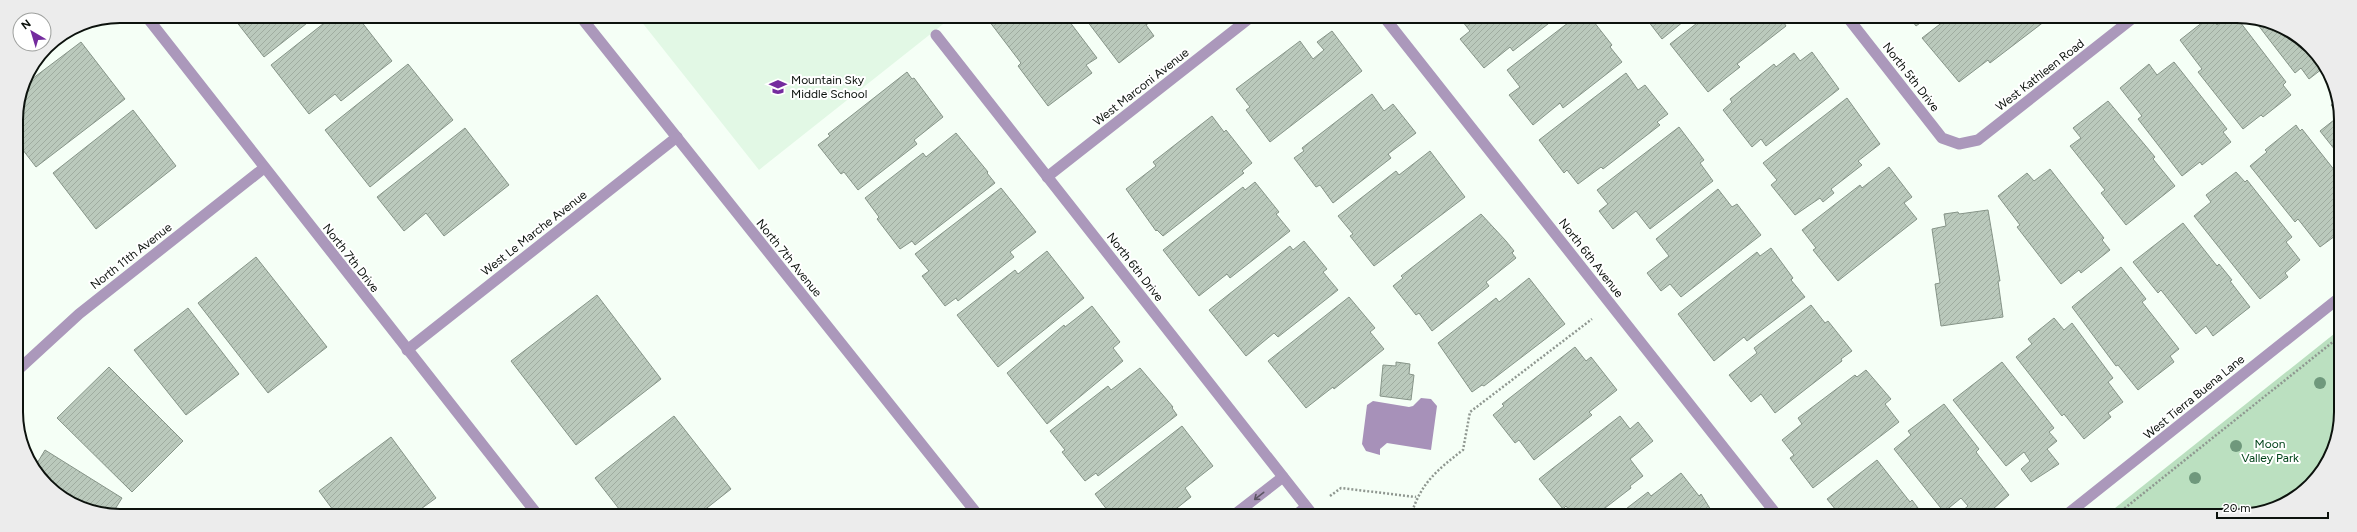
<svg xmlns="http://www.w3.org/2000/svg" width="2357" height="532" viewBox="0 0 2357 532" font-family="Figtree,sans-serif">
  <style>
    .built { fill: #e2f8e5 }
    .green { fill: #bbe0c0 }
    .water { fill: #a791b9 }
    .building { fill: url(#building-hatch); stroke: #869488 }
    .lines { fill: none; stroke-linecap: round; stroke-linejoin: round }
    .path { stroke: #8f9790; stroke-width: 2.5; stroke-dasharray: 2 2; stroke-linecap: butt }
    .minor { stroke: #ab98bb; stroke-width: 11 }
    .tertiary { stroke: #ab98bb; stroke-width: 11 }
    .tree { fill: #6f987c }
    .oneway { stroke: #5c5564 }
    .labels { text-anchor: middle; stroke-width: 4; stroke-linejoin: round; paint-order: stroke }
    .street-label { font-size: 12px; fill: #0c120d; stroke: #fff }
    .poi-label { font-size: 12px; fill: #0c120d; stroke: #fff; text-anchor: start }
    .park-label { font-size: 12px; fill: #014319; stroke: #fff }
    .rim { fill: none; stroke: #0c120d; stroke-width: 2 }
  </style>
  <defs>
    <pattern id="building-hatch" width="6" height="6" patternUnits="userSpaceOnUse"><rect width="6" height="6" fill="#bac9bc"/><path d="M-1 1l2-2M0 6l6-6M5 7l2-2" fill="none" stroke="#9faca0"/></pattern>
  </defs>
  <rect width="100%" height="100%" fill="#f5fff6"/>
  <polygon class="built" points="637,16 952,17 759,170"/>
  <polygon class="green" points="2339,330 2339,432 2327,464 2305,490 2276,508 2243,516 2105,516"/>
  <polygon class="water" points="1421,398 1431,399 1437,406 1431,450 1387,443 1380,449 1380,455 1366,451 1362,444 1367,405 1373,401 1409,407 1413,406"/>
  <g class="building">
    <polygon points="232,16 316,16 264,57"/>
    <polygon points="333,16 357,16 392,61 341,101 335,94 309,114 271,65"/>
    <polygon points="986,17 1066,17 1097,58 1086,65 1092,73 1048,106 1018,66 1021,63"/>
    <polygon points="1084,17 1157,17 1146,25 1154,36 1119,63"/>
    <polygon points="1459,17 1557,17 1513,51 1510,47 1484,68 1460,39 1470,31"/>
    <polygon points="1580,17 1590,17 1612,45 1610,47 1622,62 1563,108 1560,103 1533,125 1509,95 1520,87 1507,70 1573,19 1575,21"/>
    <polygon points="1645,17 1689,17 1662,39"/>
    <polygon points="1700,18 1781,18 1786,26 1737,64 1740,67 1708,92 1670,44 1701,20"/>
    <polygon points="1910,18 1927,18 1916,26"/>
    <polygon points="1948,18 2049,18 1990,63 1988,60 1959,82 1922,38"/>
    <polygon points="2208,18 2212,18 2217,25 2226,18 2237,18 2286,82 2283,85 2291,95 2263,117 2261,115 2243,129 2198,72 2202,69 2180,40"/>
    <polygon points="2259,19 2311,47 2322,69 2309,79 2301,68 2295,73 2258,25 2262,23"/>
    <polygon points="73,29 73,30 39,57 47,46"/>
    <polygon points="1332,31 1362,71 1270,142 1246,110 1250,107 1236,89 1300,41 1313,59 1324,50 1317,42"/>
    <polygon points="81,42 125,99 36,167 16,141 16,114 24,85"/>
    <polygon points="1812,52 1839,89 1766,146 1761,139 1752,147 1723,110 1732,102 1730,99 1774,64 1776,67 1794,53 1800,61"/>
    <polygon points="2174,62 2227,129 2223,132 2231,142 2202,165 2200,162 2182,176 2138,119 2142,116 2120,88 2149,64 2157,75"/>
    <polygon points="408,64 453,120 370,187 325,130"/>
    <polygon points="907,72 912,79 914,78 943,117 914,140 917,144 858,190 844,172 841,174 818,145 830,136 828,134"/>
    <polygon points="1626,73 1638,90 1645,85 1668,114 1657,122 1660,125 1603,169 1601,167 1578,184 1567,170 1564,173 1539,140"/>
    <polygon points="1372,94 1384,111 1393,104 1416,133 1388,154 1391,158 1333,203 1320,185 1316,187 1294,158 1304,151 1302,148"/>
    <polygon points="1847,98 1880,144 1858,161 1862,165 1831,189 1834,193 1823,202 1820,198 1795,215 1771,185 1777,180 1763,163"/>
    <polygon points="2339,100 2339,115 2331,105"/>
    <polygon points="2108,101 2155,157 2153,159 2175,186 2126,225 2101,193 2105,190 2070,146 2081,138 2073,128"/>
    <polygon points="133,110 176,166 96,229 53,173"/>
    <polygon points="1212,116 1224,132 1226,130 1252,163 1242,171 1244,173 1163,236 1157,230 1156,231 1126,189 1156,166 1153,162"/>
    <polygon points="2339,116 2339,155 2320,131"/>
    <polygon points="2296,125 2300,131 2302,129 2339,176 2339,233 2320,247 2298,219 2295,222 2250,166 2267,152 2265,150"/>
    <polygon points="1679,127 1704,160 1700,163 1713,181 1650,229 1636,211 1613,229 1599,211 1608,204 1597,190"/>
    <polygon points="465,128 509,185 444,236 426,213 404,231 377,197"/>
    <polygon points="956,133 988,172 987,173 995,183 915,245 912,241 900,249 877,219 879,217 865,198 923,153 926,157"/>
    <polygon points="1430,151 1465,197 1374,266 1350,236 1353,234 1338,216 1396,171 1399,175"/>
    <polygon points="1889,167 1912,197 1904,203 1917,219 1838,281 1813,250 1816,248 1802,230 1860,185 1862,188"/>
    <polygon points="2050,169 2104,238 2102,240 2110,250 2081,273 2079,270 2061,284 2017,227 2020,225 1998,196 2027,173 2034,181"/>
    <polygon points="2236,172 2245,182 2247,180 2292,237 2286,242 2300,260 2285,273 2288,277 2260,299 2194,216 2211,202 2206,195"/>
    <polygon points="1255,182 1279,212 1276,214 1290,231 1230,278 1227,274 1199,296 1163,250 1243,187 1245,190"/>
    <polygon points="1001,188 1036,232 1010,252 1014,257 958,301 956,298 945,306 922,276 929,271 915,254"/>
    <polygon points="1718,189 1732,207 1737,204 1761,235 1681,297 1670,284 1661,291 1647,273 1669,256 1656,239"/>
    <polygon points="1988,210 2000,281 1998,281 2003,317 1941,326 1935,284 1940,283 1932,229 1946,226 1944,214 1958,212 1959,214"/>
    <polygon points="1481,214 1506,241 1514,251 1512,253 1516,258 1486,282 1489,286 1432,331 1419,313 1416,315 1393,286 1403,278 1401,276"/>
    <polygon points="2183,223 2217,266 2219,264 2232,280 2230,281 2250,307 2213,336 2206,326 2196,334 2161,290 2158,293 2133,262"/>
    <polygon points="1304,241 1327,269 1323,272 1338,290 1278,337 1274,333 1246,356 1209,310 1290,246 1293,250"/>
    <polygon points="1771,248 1793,278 1791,280 1805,297 1747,341 1744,337 1714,361 1678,314 1757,252 1760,256"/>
    <polygon points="1047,251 1084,298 998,367 957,315 1015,270 1018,274"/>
    <polygon points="256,257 327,347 268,393 198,303"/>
    <polygon points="2121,267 2146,299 2142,302 2179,349 2170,356 2174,362 2138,390 2118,365 2116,366 2072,307"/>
    <polygon points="1529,278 1565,324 1484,386 1482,385 1472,392 1438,343 1496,298 1499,302"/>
    <polygon points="597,295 661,379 576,445 511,361"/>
    <polygon points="1349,297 1375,328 1370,332 1384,349 1334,389 1333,387 1306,408 1268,361"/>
    <polygon points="1811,305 1825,323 1828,321 1852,351 1841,359 1842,361 1775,413 1761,394 1751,402 1729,375 1757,353 1754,348"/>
    <polygon points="1092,306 1120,342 1113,348 1123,361 1047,424 1007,373 1064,325 1065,327"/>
    <polygon points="188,308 239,374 186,415 134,350"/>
    <polygon points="2054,318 2064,330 2072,323 2113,378 2108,382 2123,402 2108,413 2111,417 2084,439 2064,414 2062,416 2016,357 2032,344 2028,339"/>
    <polygon points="1575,347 1586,361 1591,357 1617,390 1589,412 1592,415 1534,460 1519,440 1515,443 1493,415 1504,406 1502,404"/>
    <polygon points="1396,362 1410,364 1409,374 1414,375 1411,400 1380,396 1383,365 1396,366"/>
    <polygon points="2002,362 2054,428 2049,432 2057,441 2047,449 2059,464 2031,482 2021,469 2030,461 2024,452 2006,466 1953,400"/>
    <polygon points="109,367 183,441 132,492 57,418"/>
    <polygon points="1140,368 1173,407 1172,408 1177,415 1098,476 1096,473 1085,481 1062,452 1065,450 1050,431 1108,386 1111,390"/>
    <polygon points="1866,370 1891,399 1885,404 1899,422 1813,488 1790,458 1794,455 1782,440 1802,424 1798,418 1855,375 1857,377"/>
    <polygon points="1944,404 1979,449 1976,452 2009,495 1985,516 1962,516 1960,513 1968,506 1961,498 1944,512 1894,449 1911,435 1908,431"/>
    <polygon points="674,416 731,489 698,515 623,514 595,478"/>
    <polygon points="1620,416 1630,429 1638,422 1653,441 1630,459 1643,476 1630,486 1631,488 1596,515 1573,515 1566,506 1563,509 1539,479"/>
    <polygon points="1182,426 1213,466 1185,488 1191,497 1168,515 1103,515 1108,511 1095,494"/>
    <polygon points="391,437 436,498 414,514 336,514 319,491"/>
    <polygon points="45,450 122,498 112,514 100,514 47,486 36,465"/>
    <polygon points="1877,460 1910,502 1912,500 1924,516 1840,515 1827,499"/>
    <polygon points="1681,473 1699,496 1701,494 1714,515 1618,515 1648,492 1651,496"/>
  </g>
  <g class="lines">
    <g class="path">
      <polyline points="1330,496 1341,488 1416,497"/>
      <path d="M1411,515C1421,483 1437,470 1463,450L1470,412L1592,319"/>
      <polyline points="2115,516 2339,337"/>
    </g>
    <g class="minor">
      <polyline points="146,16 537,514"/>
      <polyline points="1384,17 1777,515"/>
      <polyline points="1848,18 1942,138 1959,144 1978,140 2133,18"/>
      <polyline points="936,35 1313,515"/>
      <polyline points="1047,177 1251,17"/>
      <polyline points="407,350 677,137"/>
      <polyline points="18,370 79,314 264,168"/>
      <polyline points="1234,515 1283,477"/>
      <polyline points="1296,515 1306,507"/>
      <polyline points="2065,516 2339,298"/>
    </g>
    <polyline class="tertiary" points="580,16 978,515"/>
  </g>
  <g class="tree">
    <circle cx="2320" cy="383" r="6"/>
    <circle cx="2236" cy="446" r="6"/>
    <circle cx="2195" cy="478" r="6"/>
  </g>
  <defs><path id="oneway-shaft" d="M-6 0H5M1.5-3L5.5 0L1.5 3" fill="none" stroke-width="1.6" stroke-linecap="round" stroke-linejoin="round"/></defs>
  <use class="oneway" href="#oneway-shaft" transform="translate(1259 496) rotate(142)"/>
  <defs>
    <g id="school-bare" transform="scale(1.38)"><path d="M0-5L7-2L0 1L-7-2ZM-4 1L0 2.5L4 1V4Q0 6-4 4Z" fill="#742b9e" stroke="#fff" stroke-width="2.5" paint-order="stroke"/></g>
  </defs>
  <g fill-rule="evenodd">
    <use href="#school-bare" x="778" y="87"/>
  </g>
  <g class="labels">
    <g class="street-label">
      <text transform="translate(2040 75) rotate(-38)" y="4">West Kathleen Road</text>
      <text transform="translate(1911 77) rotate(52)" y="4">North 5th Drive</text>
      <text transform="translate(1141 87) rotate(-38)" y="4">West Marconi Avenue</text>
      <text transform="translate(534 233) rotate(-38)" y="4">West Le Marche Avenue</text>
      <text transform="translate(131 256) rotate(-38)" y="4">North 11th Avenue</text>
      <text transform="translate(351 258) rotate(52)" y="4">North 7th Drive</text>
      <text transform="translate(789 258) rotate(51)" y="4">North 7th Avenue</text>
      <text transform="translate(1591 258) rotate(52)" y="4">North 6th Avenue</text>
      <text transform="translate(1135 267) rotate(52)" y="4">North 6th Drive</text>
      <text transform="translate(2194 397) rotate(-39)" y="4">West Tierra Buena Lane</text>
    </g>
    <g class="poi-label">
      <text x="791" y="84">Mountain Sky<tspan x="791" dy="14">Middle School</tspan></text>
    </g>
    <g class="park-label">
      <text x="2270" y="448">Moon<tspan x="2270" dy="14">Valley Park</tspan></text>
    </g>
  </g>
  <path d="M0 0H2357V532H0ZM120 23H2237A97 97 0 0 1 2334 120V412A97 97 0 0 1 2237 509H120A97 97 0 0 1 23 412V120A97 97 0 0 1 120 23Z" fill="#ececec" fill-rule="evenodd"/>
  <path class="rim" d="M120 23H2237A97 97 0 0 1 2334 120V412A97 97 0 0 1 2237 509H120A97 97 0 0 1 23 412V120A97 97 0 0 1 120 23Z"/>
  <g transform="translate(32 32) rotate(322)"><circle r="19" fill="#ffffff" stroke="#9ea09e"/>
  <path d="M0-3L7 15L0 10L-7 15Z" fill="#742b9e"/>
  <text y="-6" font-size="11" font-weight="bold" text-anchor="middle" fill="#0c120d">N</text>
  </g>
  <path d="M2217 512v6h111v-6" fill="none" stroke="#0c120d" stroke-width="2"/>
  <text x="2223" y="512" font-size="12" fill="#0c120d" stroke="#ffffff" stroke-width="3" paint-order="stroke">20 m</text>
</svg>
